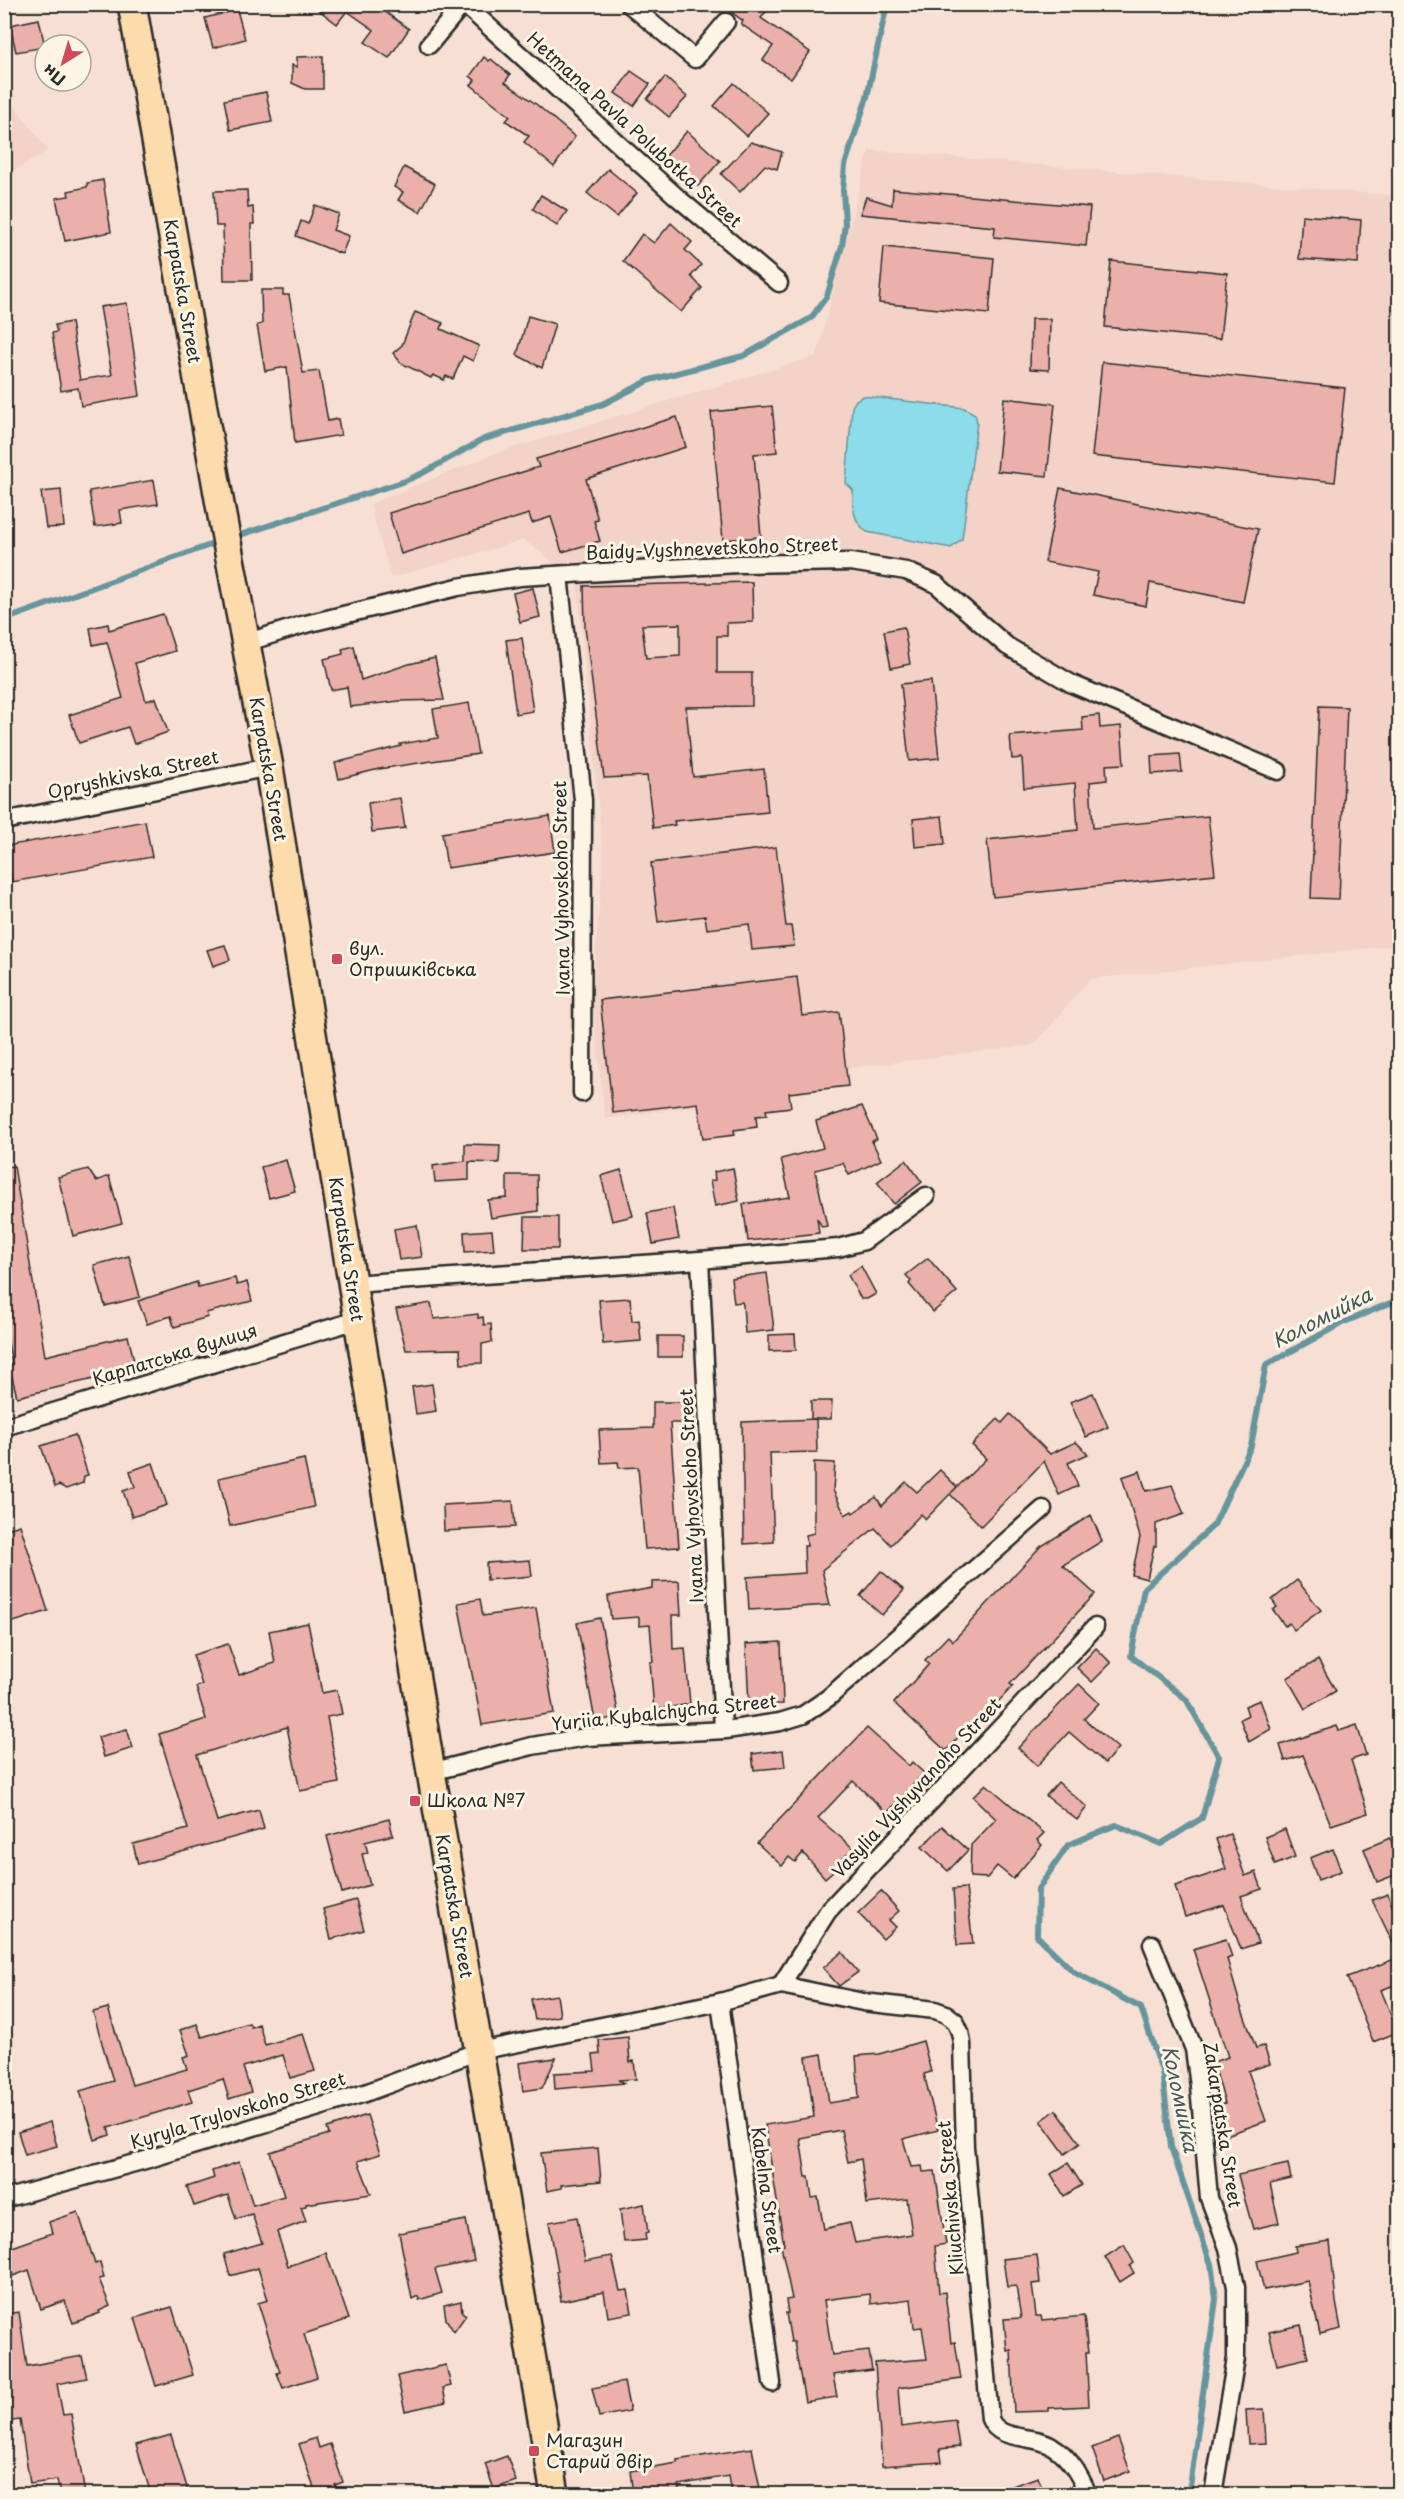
<svg xmlns="http://www.w3.org/2000/svg" width="1404" height="2499" viewBox="0 0 1404 2499" font-family="'Playpen Sans',sans-serif">
  <style>
    .built { fill: #f3d2c7 }
    .water { fill: #8ddce9; stroke: #66959d; stroke-width: 1.5 }
    .lines { fill: none; stroke-linecap: round; stroke-linejoin: round }
    .stream { stroke: #66959d; stroke-width: 6 }
    .building { fill: #ebb0aa; stroke: #2b2b2b; stroke-width: 1.5; fill-rule: evenodd }
    .minor-casing { stroke: #2b2b2b; stroke-width: 21 }
    .primary-casing { stroke: #2b2b2b; stroke-width: 32 }
    .minor { stroke: #fcf5e5; stroke-width: 16 }
    .primary { stroke: #fddbac; stroke-width: 27 }
    .poi-dot { fill: #d1495b; stroke: #fcf5e5; stroke-width: 2 }
    .labels { text-anchor: middle; stroke-width: 6; stroke-linejoin: round; paint-order: stroke }
    .street-label { font-size: 18px; fill: #2b2b2b; stroke: #fcf5e5 }
    .poi-label { font-size: 18px; fill: #2b2b2b; stroke: #fcf5e5; text-anchor: start }
    .water-label { font-size: 20px; font-style: italic; fill: #44575a; stroke: #fcf5e5 }
  </style>
  <rect width="100%" height="100%" fill="#f7e0d3"/>
  <filter id="ink" filterUnits="userSpaceOnUse"><feTurbulence type="fractalNoise" baseFrequency=".0167" numOctaves="2"/><feDisplacementMap in="SourceGraphic" scale="12" xChannelSelector="R" yChannelSelector="G"/><feConvolveMatrix kernelMatrix="1 2 1 2 8 2 1 2 1" color-interpolation-filters="sRGB"/></filter>
  <g filter="url(#ink)">
    <g class="built">
      <polygon points="5,94 48,150 20,168 5,172"/>
      <polygon points="869,150 1399,196 1399,945 1090,979 1034,1045 793,1075 789,1093 605,1119 592,998 603,857 577,581 524,540 391,578 370,504 499,452 817,356"/>
    </g>
    <path class="water" d="M863,396L964,408L975,414L977,422L962,539L951,548L867,532C852,520 853,508 853,490L846,483L852,407L856,400Z"/>
    <g class="lines">
      <g class="stream">
        <polyline points="234,537 405,481 423,473 484,439 603,404 650,380 743,356 811,318 827,296 842,246 845,224 843,190 845,165 867,97 887,4"/>
        <polyline points="4,620 221,541"/>
        <polyline points="1189,2494 1216,2299 1211,2264 1171,2147 1162,2071 1141,2008 1074,1972 1037,1936 1038,1889 1068,1845 1116,1825 1161,1844 1202,1818 1219,1757 1186,1699 1131,1656 1144,1588 1214,1525 1251,1446 1266,1365 1342,1323 1400,1299"/>
      </g>
    </g>
    <g class="building">
      <polygon points="311,4 374,4 409,29 389,58 365,42 374,30 347,11 337,24"/>
      <polygon points="721,4 772,4 761,18 810,52 791,79 763,60 773,46 741,24 743,21"/>
      <polygon points="237,10 245,39 213,48 205,18"/>
      <polygon points="39,19 45,47 16,52 10,25"/>
      <polygon points="323,56 323,89 305,89 292,83 292,65 297,67 297,57"/>
      <polygon points="484,57 489,61 491,59 510,75 505,82 536,104 575,137 554,167 524,142 529,136 506,121 510,116 471,85 475,80 470,76"/>
      <polygon points="631,71 650,84 634,106 615,93"/>
      <polygon points="665,77 687,97 669,117 647,99"/>
      <polygon points="734,83 768,113 747,136 714,106"/>
      <polygon points="266,92 272,122 230,130 224,100"/>
      <polygon points="687,131 720,161 698,186 664,158"/>
      <polygon points="751,142 782,152 777,169 765,165 740,192 721,174"/>
      <polygon points="404,167 435,184 420,212 398,200 403,192 394,187"/>
      <polygon points="608,169 637,193 617,217 587,193"/>
      <polygon points="103,180 111,232 65,241 56,198 69,196 68,191 87,187 87,183"/>
      <polygon points="893,189 1090,207 1086,246 994,237 995,227 860,214 866,197 892,205"/>
      <polygon points="247,190 248,208 253,207 254,224 251,224 252,280 224,280 223,226 216,226 214,191"/>
      <polygon points="541,195 567,211 557,226 533,209"/>
      <polygon points="315,205 339,214 333,230 349,236 342,254 296,236 301,221 308,224"/>
      <polygon points="1302,215 1361,220 1358,263 1299,259"/>
      <polygon points="671,223 692,242 685,250 701,265 691,276 702,288 681,312 623,261 642,234 654,243"/>
      <polygon points="884,247 994,258 989,314 879,303"/>
      <polygon points="1111,261 1227,273 1220,339 1105,327"/>
      <polygon points="261,290 283,290 283,295 289,295 303,373 319,371 328,421 338,419 341,435 295,443 287,367 265,371 257,325 262,324"/>
      <polygon points="127,303 140,396 81,406 78,388 61,391 52,333 57,332 55,325 71,322 80,380 112,375 100,307"/>
      <polygon points="415,312 443,323 441,329 479,346 473,361 463,356 453,379 446,376 444,380 433,375 431,378 401,363 393,353 402,345"/>
      <polygon points="528,316 555,324 542,368 517,355"/>
      <polygon points="1031,319 1050,319 1049,370 1030,369"/>
      <polygon points="1102,362 1345,388 1335,482 1092,456"/>
      <polygon points="1004,398 1055,404 1047,476 997,471"/>
      <polygon points="772,406 777,452 754,454 761,537 723,540 711,412"/>
      <polygon points="677,417 686,447 586,479 598,520 594,521 600,541 562,552 551,517 532,523 529,514 401,554 389,513 539,467 536,459"/>
      <polygon points="154,480 158,504 120,510 122,523 95,527 89,491"/>
      <polygon points="1060,488 1258,529 1243,602 1150,583 1146,606 1093,595 1098,572 1045,562"/>
      <polygon points="61,490 64,527 46,528 41,492"/>
      <path d="M752,582L753,622L727,623V636H717V673H752V706L686,707L693,777L764,769L768,812L674,821L675,825L653,828L647,776L604,778L585,627L584,586ZM680,624V656L646,658L642,625Z"/>
      <polygon points="533,588 540,617 520,622 513,593"/>
      <polygon points="163,614 175,651 135,663 146,701 156,698 168,732 134,744 128,727 79,743 69,715 123,698 107,642 93,645 90,628 108,624 109,630"/>
      <polygon points="904,627 910,664 891,668 884,631"/>
      <polygon points="522,638 533,711 516,714 506,640"/>
      <polygon points="354,646 361,680 409,664 435,658 444,700 399,701 350,707 347,687 331,690 324,659 343,654 342,649"/>
      <polygon points="931,681 939,758 909,761 901,684"/>
      <polygon points="469,703 478,754 379,769 339,779 335,763 401,746 400,744 438,738 433,709"/>
      <polygon points="1319,706 1347,707 1339,899 1311,898"/>
      <polygon points="1099,715 1100,728 1121,726 1124,764 1106,765 1107,780 1090,782 1093,828 1208,816 1215,874 993,897 987,840 1078,830 1075,783 1024,788 1022,758 1012,759 1010,736 1083,730 1082,717"/>
      <polygon points="1180,754 1182,772 1152,774 1151,756"/>
      <polygon points="400,798 405,828 372,832 368,803"/>
      <polygon points="550,816 555,852 447,868 442,833"/>
      <polygon points="942,816 945,844 915,847 913,819"/>
      <polygon points="145,821 152,857 12,882 6,846"/>
      <polygon points="776,847 786,926 791,926 794,946 752,950 749,924 707,929 705,916 658,922 651,863"/>
      <polygon points="225,945 230,960 213,966 207,950"/>
      <polygon points="797,977 802,1016 839,1012 848,1086 789,1093 791,1107 766,1110 767,1115 756,1116 757,1127 734,1130 735,1135 703,1139 698,1103 613,1113 600,1000"/>
      <polygon points="862,1106 877,1139 872,1141 881,1160 849,1175 843,1163 815,1170 827,1226 822,1227 817,1218 819,1233 748,1241 743,1204 790,1197 781,1159 823,1148 816,1121"/>
      <polygon points="465,1144 500,1145 499,1163 469,1162 469,1180 435,1182 433,1166 465,1161"/>
      <polygon points="286,1160 295,1191 269,1198 261,1167"/>
      <polygon points="906,1160 922,1182 894,1204 877,1182"/>
      <polygon points="14,1166 45,1356 128,1336 136,1369 17,1397 9,1365 12,1364 4,1321 4,1167"/>
      <polygon points="733,1168 739,1201 715,1206 710,1181 715,1180 714,1172"/>
      <polygon points="88,1169 96,1181 109,1176 122,1223 73,1236 58,1177"/>
      <polygon points="621,1170 633,1216 612,1221 601,1176"/>
      <polygon points="507,1175 537,1175 538,1211 491,1218 488,1200 507,1198"/>
      <polygon points="673,1208 679,1239 653,1244 647,1213"/>
      <polygon points="525,1217 558,1217 558,1249 524,1249"/>
      <polygon points="417,1225 422,1257 399,1260 394,1229"/>
      <polygon points="492,1230 494,1250 465,1252 464,1232"/>
      <polygon points="129,1256 140,1297 105,1306 94,1265"/>
      <polygon points="928,1258 957,1292 933,1312 909,1284 911,1281 906,1275"/>
      <polygon points="861,1266 876,1294 867,1299 861,1299 848,1275"/>
      <polygon points="767,1273 774,1330 745,1333 743,1305 742,1302 734,1303 731,1278"/>
      <polygon points="235,1278 237,1285 247,1282 252,1301 206,1313 208,1317 174,1327 171,1316 147,1324 138,1301 197,1282 198,1287"/>
      <polygon points="630,1298 632,1321 639,1320 641,1341 603,1344 599,1300"/>
      <polygon points="431,1303 434,1319 478,1314 478,1318 483,1317 484,1325 491,1324 492,1342 482,1344 482,1363 461,1364 460,1349 406,1350 396,1309"/>
      <polygon points="795,1334 796,1350 769,1351 769,1335"/>
      <rect x="658" y="1336" width="25" height="21"/>
      <polygon points="432,1384 436,1411 416,1414 412,1387"/>
      <polygon points="1093,1393 1108,1427 1086,1437 1070,1402"/>
      <polygon points="811,1401 832,1401 831,1419 811,1419"/>
      <polygon points="653,1402 694,1402 694,1423 670,1423 679,1547 645,1549 638,1467 619,1468 618,1462 601,1463 599,1430 653,1428"/>
      <polygon points="1010,1414 1050,1454 1076,1442 1088,1454 1068,1463 1078,1486 1059,1495 1044,1461 981,1526 950,1494 926,1519 921,1514 891,1545 875,1528 822,1570 830,1605 749,1610 747,1577 805,1573 804,1546 807,1546 806,1535 814,1533 814,1462 835,1463 833,1490 845,1515 852,1511 853,1513 876,1497 882,1506 906,1482 917,1492 940,1470 957,1487 951,1493 986,1459 972,1445 998,1419 1002,1423"/>
      <polygon points="816,1419 817,1452 770,1453 774,1542 744,1544 742,1422"/>
      <polygon points="75,1435 88,1475 84,1476 83,1483 66,1489 59,1485 55,1487 41,1446"/>
      <polygon points="304,1459 314,1507 230,1526 219,1478"/>
      <polygon points="153,1463 167,1505 132,1517 123,1491 135,1487 130,1471"/>
      <polygon points="1140,1471 1146,1491 1172,1485 1184,1514 1156,1524 1156,1546 1154,1546 1147,1579 1132,1575 1140,1537 1122,1477"/>
      <polygon points="513,1501 515,1527 444,1531 443,1505"/>
      <polygon points="1091,1515 1102,1541 1063,1565 1095,1594 1010,1684 1013,1686 975,1726 971,1723 946,1751 894,1703 929,1664 925,1660 948,1636 953,1641 1040,1547"/>
      <polygon points="20,1525 48,1611 4,1625 4,1530"/>
      <polygon points="530,1560 532,1576 487,1580 486,1563"/>
      <polygon points="881,1571 904,1590 882,1615 860,1596"/>
      <polygon points="1297,1580 1321,1610 1294,1630 1289,1623 1285,1626 1273,1610 1277,1607 1272,1600"/>
      <polygon points="679,1581 681,1615 672,1615 673,1649 685,1648 690,1704 654,1710 650,1662 653,1662 650,1625 639,1626 639,1617 611,1619 608,1596 652,1588 652,1582"/>
      <polygon points="480,1599 483,1616 536,1608 554,1713 482,1725 458,1603"/>
      <polygon points="600,1618 619,1717 595,1721 577,1623"/>
      <polygon points="308,1623 322,1693 337,1690 342,1714 327,1717 339,1783 300,1791 287,1727 197,1755 217,1821 259,1810 264,1829 138,1864 133,1844 188,1829 159,1734 206,1719 196,1687 202,1685 193,1655 228,1644 239,1675 275,1663 269,1631"/>
      <polygon points="781,1642 783,1704 749,1705 746,1644"/>
      <polygon points="1096,1648 1111,1663 1092,1682 1077,1668"/>
      <polygon points="1318,1660 1336,1691 1305,1709 1287,1678"/>
      <polygon points="1079,1684 1099,1703 1084,1719 1118,1748 1105,1763 1069,1732 1037,1766 1018,1748"/>
      <polygon points="1260,1700 1271,1729 1249,1742 1240,1719 1248,1715 1245,1706"/>
      <polygon points="1357,1725 1366,1755 1351,1760 1368,1813 1331,1825 1303,1755 1285,1761 1280,1745 1337,1726 1339,1731"/>
      <polygon points="867,1728 909,1766 912,1762 924,1773 887,1813 853,1781 818,1818 853,1848 840,1862 841,1864 825,1878 803,1853 795,1862 789,1857 782,1866 757,1843"/>
      <polygon points="127,1729 133,1748 104,1757 98,1737"/>
      <polygon points="783,1750 785,1767 754,1770 752,1754"/>
      <polygon points="1058,1782 1087,1807 1077,1820 1046,1796"/>
      <polygon points="986,1784 1044,1833 1037,1840 1042,1845 1013,1879 997,1866 987,1878 970,1877 971,1845 996,1819 973,1797"/>
      <polygon points="389,1819 393,1835 365,1842 368,1853 362,1854 370,1885 342,1893 327,1836"/>
      <polygon points="942,1826 968,1850 948,1871 922,1847"/>
      <polygon points="1285,1829 1295,1857 1275,1865 1265,1837"/>
      <polygon points="1230,1834 1245,1876 1256,1872 1262,1889 1241,1896 1258,1943 1241,1949 1224,1905 1185,1917 1175,1886 1226,1869 1216,1839"/>
      <polygon points="1390,1838 1400,1861 1400,1873 1377,1882 1364,1849"/>
      <polygon points="1333,1849 1341,1871 1318,1880 1310,1858"/>
      <polygon points="966,1888 973,1944 957,1945 953,1889"/>
      <polygon points="881,1891 899,1911 889,1920 896,1927 883,1939 858,1913"/>
      <polygon points="1388,1894 1394,1911 1400,1908 1400,1957 1372,1900"/>
      <polygon points="356,1900 364,1930 331,1939 323,1909"/>
      <polygon points="1226,1939 1232,1957 1227,1959 1240,2004 1256,2048 1264,2046 1270,2064 1248,2071 1266,2121 1221,2137 1211,2107 1225,2103 1213,2062 1228,2057 1193,1949"/>
      <polygon points="842,1952 858,1972 839,1986 823,1968"/>
      <polygon points="1400,1957 1400,1983 1381,1990 1398,2032 1373,2042 1347,1977"/>
      <polygon points="557,1995 560,2016 535,2020 531,1999"/>
      <polygon points="108,2008 132,2085 187,2069 183,2057 189,2055 180,2030 197,2024 202,2037 249,2023 251,2027 259,2024 265,2045 303,2034 315,2071 290,2078 283,2055 243,2067 251,2092 229,2099 223,2079 188,2090 192,2102 108,2128 110,2135 95,2140 80,2091 113,2081 93,2012"/>
      <polygon points="628,2037 630,2062 634,2061 636,2079 618,2080 625,2083 555,2089 554,2073 595,2071 593,2055 600,2054 599,2040"/>
      <path d="M923,2041L931,2072L924,2074L938,2130L903,2139L911,2167L922,2166L923,2172L935,2171L946,2244L935,2246L939,2293L945,2292L951,2343L955,2342L961,2379L898,2388L901,2427L955,2420L959,2447L940,2449L942,2462L882,2466L875,2363L927,2359L922,2327L914,2328L911,2299L871,2304L870,2294L824,2300L832,2355L869,2351L872,2370L833,2375L837,2397L805,2402L794,2342H791L786,2313H788L786,2300L792,2299L781,2246L784,2245L765,2125L814,2117L806,2057L822,2054L829,2103L859,2098L856,2056L879,2054ZM841,2130L848,2162L861,2159L867,2204L907,2199L912,2234L855,2243L850,2223L824,2229L818,2197L812,2198L809,2177H806L800,2138Z"/>
      <polygon points="556,2058 542,2088 523,2091 519,2063"/>
      <polygon points="1056,2110 1080,2143 1065,2154 1041,2121"/>
      <polygon points="367,2115 380,2154 358,2161 371,2194 306,2204 306,2206 301,2207 306,2221 277,2232 288,2266 326,2253 349,2319 304,2334 317,2377 283,2388 277,2373 280,2372 258,2303 268,2300 258,2268 230,2276 224,2254 262,2243 252,2214 236,2219 228,2195 194,2206 187,2187 214,2178 212,2171 239,2162 253,2205 284,2196 270,2152 329,2134 327,2128"/>
      <polygon points="50,2122 57,2146 25,2155 18,2132"/>
      <polygon points="598,2148 601,2181 561,2185 562,2188 547,2191 541,2153"/>
      <polygon points="1068,2163 1082,2185 1064,2196 1051,2174"/>
      <polygon points="1288,2164 1291,2179 1270,2184 1279,2223 1253,2229 1238,2175"/>
      <polygon points="644,2204 648,2233 645,2234 646,2240 624,2242 620,2209"/>
      <polygon points="78,2212 95,2264 100,2262 104,2278 99,2279 110,2306 99,2311 100,2313 73,2323 65,2301 41,2309 29,2270 13,2276 4,2250 52,2233 49,2222"/>
      <polygon points="577,2217 585,2261 612,2256 620,2291 628,2290 632,2313 608,2317 604,2292 561,2301 556,2271 558,2271 549,2222"/>
      <polygon points="466,2220 474,2261 435,2269 442,2293 419,2300 418,2296 412,2299 399,2233"/>
      <polygon points="1330,2241 1336,2302 1341,2329 1320,2334 1308,2281 1264,2290 1257,2261 1296,2252 1295,2246"/>
      <polygon points="1124,2245 1134,2263 1130,2266 1134,2273 1120,2282 1105,2257"/>
      <polygon points="1037,2255 1040,2283 1032,2284 1036,2316 1041,2316 1042,2320 1084,2316 1088,2353 1086,2353 1089,2406 1049,2408 1049,2411 1014,2412 1011,2350 1007,2351 1004,2319 1021,2318 1016,2286 1007,2287 1003,2259"/>
      <polygon points="461,2301 462,2312 466,2315 454,2332 446,2319 444,2305"/>
      <polygon points="172,2307 193,2375 156,2386 135,2318"/>
      <polygon points="19,2312 27,2366 82,2356 87,2378 57,2384 63,2415 71,2414 85,2494 60,2494 57,2480 30,2484 20,2420 4,2422 4,2314"/>
      <polygon points="1301,2325 1308,2358 1277,2365 1269,2332"/>
      <polygon points="446,2365 451,2386 443,2388 446,2402 405,2411 397,2376"/>
      <polygon points="624,2382 630,2411 599,2417 592,2388"/>
      <polygon points="1264,2409 1266,2443 1248,2444 1246,2410"/>
      <polygon points="171,2435 189,2494 151,2494 136,2445"/>
      <polygon points="316,2438 319,2448 330,2444 343,2482 335,2485 338,2494 316,2494 299,2444"/>
      <polygon points="1118,2438 1130,2471 1104,2481 1092,2448"/>
      <polygon points="752,2448 761,2494 731,2494 728,2476 678,2485 680,2494 633,2494 630,2471 677,2463 677,2460"/>
      <polygon points="507,2456 516,2481 494,2489 485,2464"/>
      <polygon points="1038,2477 1044,2494 995,2494 995,2492"/>
    </g>
    <g class="lines">
      <g class="minor-casing">
        <g id="minor">
          <polyline points="464,4 678,198 779,283"/>
          <polyline points="629,4 695,59 726,22"/>
          <polyline points="429,45 463,4"/>
          <polyline points="559,575 583,800 582,1093"/>
          <polyline points="245,643 302,625 458,587 520,577 738,564 851,562 906,571 936,584 1007,646 1072,684 1278,771"/>
          <polyline points="4,821 269,767"/>
          <polyline points="700,1260 723,1730"/>
          <polyline points="352,1284 700,1260 838,1248 864,1241 926,1196"/>
          <polyline points="4,1427 357,1320"/>
          <polyline points="431,1772 532,1746 586,1737 726,1730 780,1722 803,1715 828,1698 1043,1509"/>
          <polyline points="1152,1944 1194,2049 1199,2086 1209,2198 1228,2248 1236,2287 1236,2358 1213,2494"/>
          <path d="M781,1985L863,2002L935,2010L946,2014L955,2021L960,2032L962,2043L965,2147L990,2419C999,2442 1034,2434 1052,2446C1070,2457 1080,2476 1088,2494"/>
          <polyline points="781,1985 828,1911 1095,1627"/>
          <polyline points="720,2002 772,2383"/>
          <polyline points="4,2199 149,2159 365,2093 479,2051 720,2002 781,1985"/>
        </g>
      </g>
      <g class="primary-casing">
        <polyline id="primary" points="132,4 222,516 269,767 431,1772 555,2494"/>
      </g>
      <use href="#minor" class="minor"/>
      <use href="#primary" class="primary"/>
    </g>
  </g>
  <g class="poi-dot">
    <rect x="331" y="953" width="12" height="12" rx="3"/>
    <rect x="409" y="1795" width="12" height="12" rx="3"/>
    <rect x="528" y="2445" width="12" height="12" rx="3"/>
  </g>
  <g class="labels">
    <g class="street-label">
      <text transform="translate(634 130) rotate(42)" y="6">Hetmana Pavla Polubotka Street</text>
      <text transform="translate(182 291) rotate(80)" y="6">Karpatska Street</text>
      <text transform="translate(712 549) rotate(-2)" y="6">Baidy-Vyshnevetskoho Street</text>
      <text transform="translate(268 769) rotate(80)" y="6">Karpatska Street</text>
      <text transform="translate(133 775) rotate(-12)" y="6">Opryshkivska Street</text>
      <text transform="translate(562 888) rotate(-91)" y="6">Ivana Vyhovskoho Street</text>
      <text transform="translate(346 1249) rotate(81)" y="6">Karpatska Street</text>
      <text transform="translate(175 1355) rotate(-17)" y="6">Карпатська вулиця</text>
      <text transform="translate(692 1496) rotate(-93)" y="6">Ivana Vyhovskoho Street</text>
      <text transform="translate(664 1713) rotate(-6)" y="6">Yuriia Kybalchycha Street</text>
      <text transform="translate(917 1788) rotate(-47)" y="6">Vasylia Vyshyvanoho Street</text>
      <text transform="translate(454 1906) rotate(80)" y="6">Karpatska Street</text>
      <text transform="translate(238 2111) rotate(-17)" y="6">Kyryla Trylovskoho Street</text>
      <text transform="translate(1222 2125) rotate(81)" y="6">Zakarpatska Street</text>
      <text transform="translate(766 2190) rotate(82)" y="6">Kabelna Street</text>
      <text transform="translate(951 2198) rotate(-95)" y="6">Kliuchivska Street</text>
    </g>
    <g class="poi-label">
      <text x="349" y="955">вул.<tspan x="349" dy="21">Опришківська</tspan></text>
      <text x="427" y="1807">Школа №7</text>
      <text x="546" y="2447">Магазин<tspan x="546" dy="21">Старий двір</tspan></text>
    </g>
    <g class="water-label">
      <text transform="translate(1322 1318) rotate(-27)" y="7">Коломийка</text>
      <text transform="translate(1180 2099) rotate(78)" y="7">Коломийка</text>
    </g>
  </g>
  <rect width="1404" height="2499" fill="none" stroke="#fcf5e5" stroke-width="24"/>
  <rect x="12" y="12" width="1380" height="2475" fill="none" stroke="#2b2b2b" stroke-width="2" filter="url(#ink)"/>
  <g transform="translate(63 63) rotate(217)"><circle r="28" fill="#fcf5e5" stroke="#a8a49b" stroke-width="1.5"/>
  <path d="M0-4.5L10 22L0 15L-10 22Z" fill="#d1495b"/>
  <text y="-9" font-size="16" font-weight="bold" text-anchor="middle" fill="#2b2b2b">Пн</text>
  </g>
</svg>
